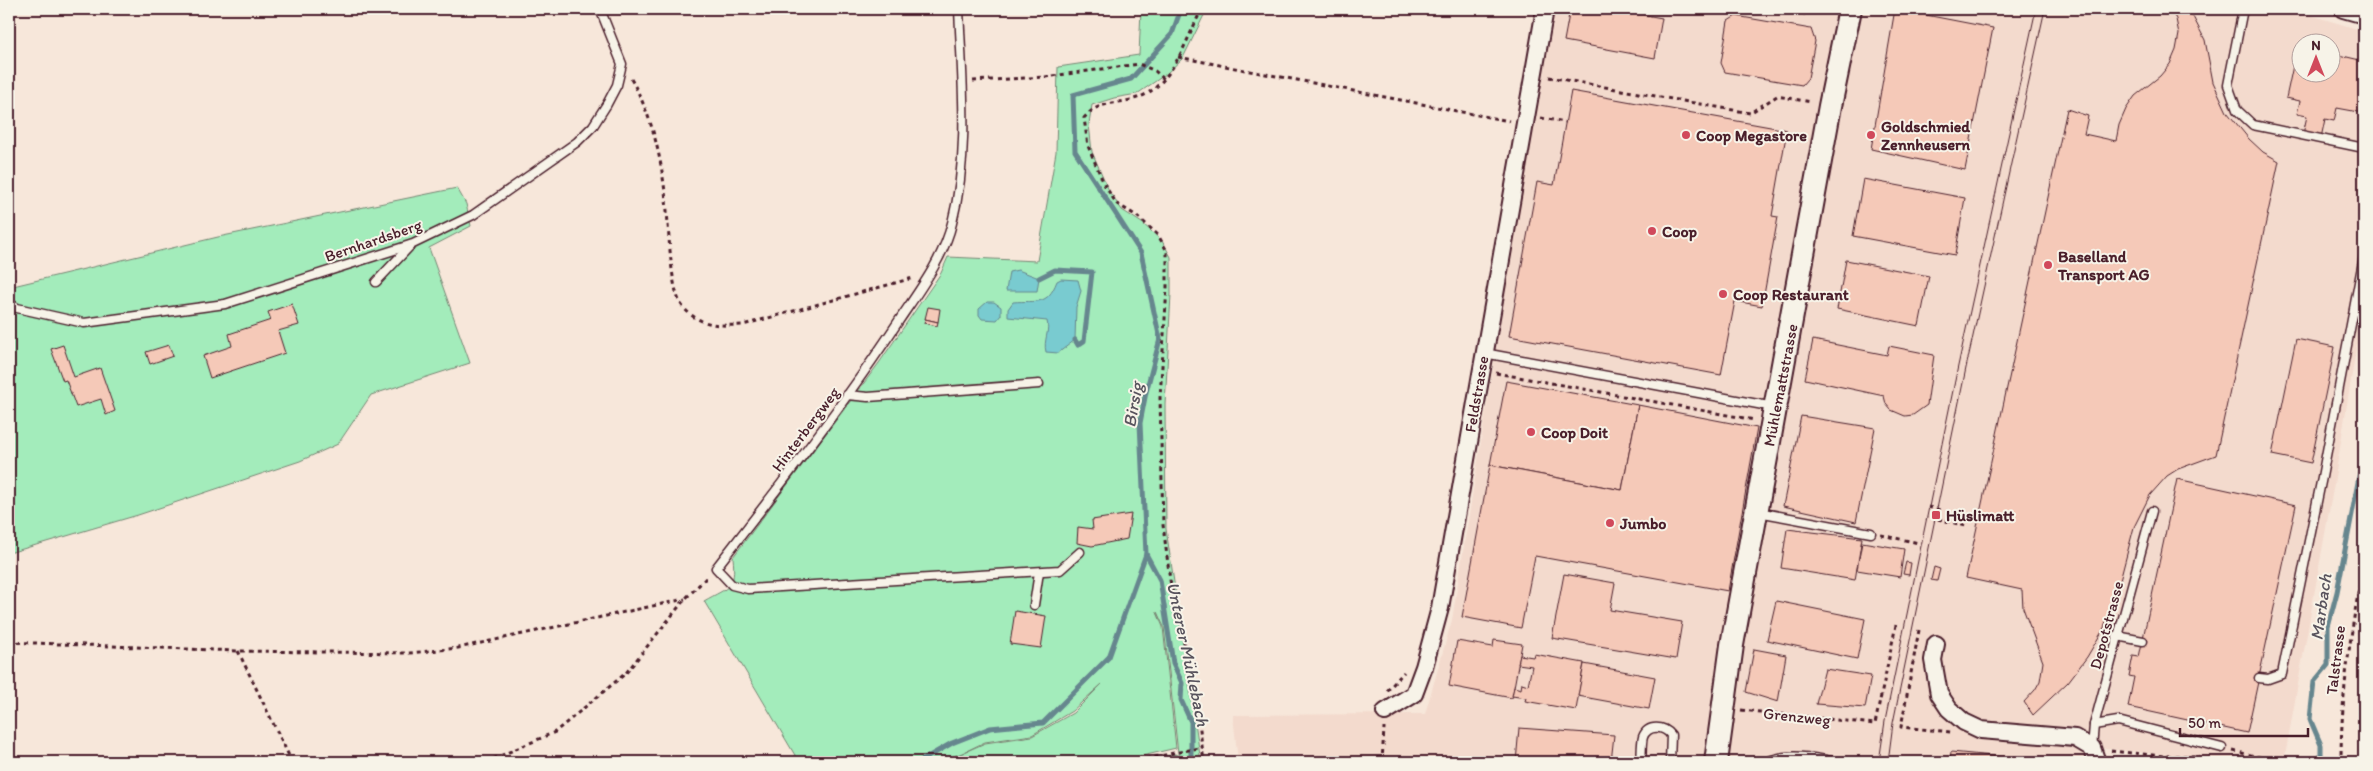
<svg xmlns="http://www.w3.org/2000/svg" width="2373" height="771" viewBox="0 0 2373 771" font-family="Itim,sans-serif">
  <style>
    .built { fill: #f3dacd; fill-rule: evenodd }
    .green { fill: #a3ecbb; stroke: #768673; fill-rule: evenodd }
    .water { fill: #79cbd0; stroke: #66868e }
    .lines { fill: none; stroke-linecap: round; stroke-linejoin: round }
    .stream { stroke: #66868e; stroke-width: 5 }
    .building { fill: #f5c9b8; stroke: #4a1f2b }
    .service-casing { stroke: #4a1f2b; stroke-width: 11 }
    .minor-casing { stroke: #4a1f2b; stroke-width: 20 }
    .secondary-casing { stroke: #4a1f2b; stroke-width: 26 }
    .path { stroke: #4a1f2b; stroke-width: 3; stroke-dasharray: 4 4; stroke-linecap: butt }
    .service { stroke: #f7f3e8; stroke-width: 8 }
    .minor { stroke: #f7f3e8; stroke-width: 16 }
    .secondary { stroke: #f7f3e8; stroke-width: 22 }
    .tram { stroke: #4a1f2b; stroke-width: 1 }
    .poi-dot { fill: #d1495b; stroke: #f7f3e8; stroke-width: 2 }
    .labels { text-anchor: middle; stroke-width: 4; stroke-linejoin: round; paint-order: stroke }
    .poi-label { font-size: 16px; font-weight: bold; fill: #4a1f2b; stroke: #f7f3e8; text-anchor: start }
    .street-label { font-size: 16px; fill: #4a1f2b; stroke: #f7f3e8 }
    .water-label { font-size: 18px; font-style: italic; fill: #58535d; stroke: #f7f3e8 }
  </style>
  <rect width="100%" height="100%" fill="#f7e7da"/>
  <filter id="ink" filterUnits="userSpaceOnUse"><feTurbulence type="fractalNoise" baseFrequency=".02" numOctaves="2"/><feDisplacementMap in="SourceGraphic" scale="10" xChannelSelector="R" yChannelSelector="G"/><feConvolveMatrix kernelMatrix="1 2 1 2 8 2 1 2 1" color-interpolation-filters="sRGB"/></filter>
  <g filter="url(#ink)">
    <path class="built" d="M1551,9H2290L2364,31V300L2335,478L2284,762H2240L2086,747L2090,762H1238L1233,715L1425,714L1452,620ZM2300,42H2330V72H2300Z"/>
    <g class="green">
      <path d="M1141,9H1207L1183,58L1166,74L1137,94L1114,98L1092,105L1089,124L1092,152L1110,193L1122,210L1142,223L1162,241L1171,257V294L1165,405L1166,529L1201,762H1179L1164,627L1157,612L1163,627L1176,748L1117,762H945L957,755L944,762H799L704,601C730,586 736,589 733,557L879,363L941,273L948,257L1037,261L1056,152L1058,67L1139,55ZM1102,684L1073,713L1032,736L985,743L958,755L985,742L1032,735L1072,711Z"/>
      <polygon points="457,188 466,204 471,226 429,248 470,363 371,395 338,444 300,461 138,515 9,553 9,335 11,324 9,287 218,237"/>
      <polygon points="1176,754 1177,762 1143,762"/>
    </g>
    <g class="water">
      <polygon points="1018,270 1039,278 1037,291 1006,291 1009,272"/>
      <path d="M1061,279L1078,280L1081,291L1076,307L1075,340L1058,353L1046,352C1043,340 1050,332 1047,321L1008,317V309L1013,302C1037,300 1047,307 1057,281Z"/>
      <polygon points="987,302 994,302 1001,307 1001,315 997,320 982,319 979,315 979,309"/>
    </g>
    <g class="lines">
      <g class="stream">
        <polyline points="1039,278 1055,270 1092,272 1084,341 1078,345 1075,340"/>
        <polyline points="1146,554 1160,580 1173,663 1182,683 1181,700 1191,722 1191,762"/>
        <polyline points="919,762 952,743 990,728 1043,723 1109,657 1146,554 1140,423 1146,392 1160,339 1141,253 1075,151 1073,95 1131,79 1172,34 1181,9"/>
        <polyline points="2321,762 2321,745 2310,719 2314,682 2328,665 2328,626 2337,592 2364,451"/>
      </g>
    </g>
    <g class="building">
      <polygon points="1570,9 1613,9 1662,18 1655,58 1564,41"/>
      <polygon points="1769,9 1806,9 1805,15"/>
      <polygon points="1895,9 1993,28 1965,170 1871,149"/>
      <polygon points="2170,9 2189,9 2205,40 2213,82 2227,112 2249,139 2263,152 2279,161 2216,455 2178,469 2167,476 2150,495 2134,527 2115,600 2103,630 2087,657 2068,682 2033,715 2024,702 2035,690 2040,681 2043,662 2023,608 2022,590 1966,578 2067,109 2088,116 2084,134 2116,141 2119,125 2126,109 2135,96 2160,76 2170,64 2176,50 2179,34 2176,19"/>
      <polygon points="1736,16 1811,29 1815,41 1808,78 1802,85 1725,72 1721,63 1728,21"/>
      <polygon points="2297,47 2300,47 2300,72 2330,72 2330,53 2364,61 2364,113 2337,108 2334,121 2325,119 2321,138 2303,134 2307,116 2297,114 2300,101 2286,98"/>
      <polygon points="1571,91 1787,130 1772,216 1778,217 1762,306 1735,301 1721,375 1509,336 1537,182 1554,185"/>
      <polygon points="1863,179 1965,198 1955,255 1853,236"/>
      <polygon points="1846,260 1929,276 1919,326 1837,309"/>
      <polygon points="292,304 299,325 278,331 285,353 210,378 203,356 232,346 229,334 271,320 268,312"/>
      <polygon points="928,307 940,309 938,322 925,319"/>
      <polygon points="925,319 938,322 937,326 924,323"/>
      <polygon points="2296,339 2335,347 2311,463 2272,455"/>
      <polygon points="1813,340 1887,355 1889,346 1934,355 1927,405 1913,415 1905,416 1891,410 1886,404 1884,396 1805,379"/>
      <polygon points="63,345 74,377 100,368 115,411 106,415 101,399 76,407 66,380 63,381 51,349"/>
      <polygon points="169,345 173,356 150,364 146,352"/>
      <polygon points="1506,381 1638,405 1622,490 1490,465"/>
      <polygon points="1638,405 1757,428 1728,591 1535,556 1521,628 1462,617 1490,465 1622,490"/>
      <polygon points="1801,416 1875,428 1856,522 1783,506"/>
      <polygon points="2177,479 2296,505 2247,733 2128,707 2134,677 2129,676 2133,656 2139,657"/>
      <polygon points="1131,514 1127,539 1092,546 1077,543 1078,527 1093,529 1092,520"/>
      <polygon points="1787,529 1862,538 1855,580 1781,568"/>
      <polygon points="1862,542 1904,549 1900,577 1857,570"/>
      <polygon points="1906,562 1911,563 1909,575 1903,574"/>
      <polygon points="1934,567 1940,569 1937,581 1931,580"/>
      <polygon points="1564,574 1615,583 1610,610 1682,622 1676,659 1552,638"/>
      <polygon points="1776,601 1865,619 1857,659 1767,640"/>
      <polygon points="1015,611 1046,616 1041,648 1010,644"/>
      <polygon points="1494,640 1522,644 1512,698 1449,686 1457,641 1493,647"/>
      <polygon points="1754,649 1786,655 1778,702 1746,692"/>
      <polygon points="1534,654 1584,663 1576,710 1525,701 1526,698 1512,696 1514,687 1521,689 1522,683 1528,685 1532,666 1518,664 1520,655 1533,657"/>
      <polygon points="1584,664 1655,677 1649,709 1578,696"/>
      <polygon points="1825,669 1871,676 1865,708 1816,704"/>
      <polygon points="1519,728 1614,735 1611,762 1516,762"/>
      <polygon points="1951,752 2055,762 1950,762"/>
    </g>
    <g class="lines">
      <g class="service-casing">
        <g id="service">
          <path d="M959,9C962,80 970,153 952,223C944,258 918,292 898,322C842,407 778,488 716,568L732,585L748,589L1060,570L1080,552"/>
          <polyline points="2243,9 2228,85 2237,110 2253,125 2364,148"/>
          <polyline points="376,282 411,245"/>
          <polyline points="9,303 17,308 84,323 225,304 413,244 473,215 577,142 593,126 607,104 617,85 622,64 600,9"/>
          <polyline points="1484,353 1774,407"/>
          <polyline points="847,395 868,397 1039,384"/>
          <polyline points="1758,512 1871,533"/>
          <polyline points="1034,605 1039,572"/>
          <polyline points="2117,636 2143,641"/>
          <polyline points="2259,678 2268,679 2282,674 2322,477 2364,256"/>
          <polyline points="2094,725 2118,721 2222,748"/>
          <polyline points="2092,748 2094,725 2152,511"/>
          <path d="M1641,762C1642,755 1641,744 1643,737C1648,724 1664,726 1671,735L1670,762"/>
          <path d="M1767,762C1787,752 1816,758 1837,762"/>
        </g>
      </g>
      <g class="minor-casing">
        <g id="minor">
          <polyline points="2343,9 2364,15"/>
          <polyline points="1936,644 1933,660 1939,694 1949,709 1964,722 1981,730 2075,738 2092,748 2097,762"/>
          <polyline points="1385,712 1414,694 1424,667 1440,608 1545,9"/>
        </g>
      </g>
      <g class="secondary-casing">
        <polyline id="secondary" points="1716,762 1732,645 1830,106 1850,9"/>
      </g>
      <g class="path">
        <path d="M1202,9C1186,39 1173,86 1137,98C1116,105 1099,100 1084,118L1088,146L1105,186L1117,204L1137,216L1158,235L1167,251V287L1160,398L1163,525L1170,580L1196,697L1204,762"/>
        <polyline points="1178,57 1509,121"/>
        <polyline points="1549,77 1750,113 1777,96 1811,102"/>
        <path d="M631,79C651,114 660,152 665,192C669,217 669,286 681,304C696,326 719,326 743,325L913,278"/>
        <polyline points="973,81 1045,77 1139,64 1155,71 1164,79"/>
        <polyline points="1541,118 1566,122"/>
        <polyline points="1496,373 1755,420"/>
        <polyline points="1928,507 1940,510"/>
        <polyline points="1938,519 1966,526"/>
        <polyline points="1881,535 1919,543"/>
        <polyline points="1919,630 1901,727 1951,732"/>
        <polyline points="9,642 238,651 410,653 458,648 685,599"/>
        <polyline points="238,651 292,762"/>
        <polyline points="1387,691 1404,672"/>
        <polyline points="1741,710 1875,724 1896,625"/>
        <polyline points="2111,751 2163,756 2199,756"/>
        <polyline points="2233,751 2281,762"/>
        <polyline points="486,762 555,732 626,673 685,599 708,576"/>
        <polyline points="1131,762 1203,747"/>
        <polyline points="1382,762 1384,728"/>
        <path d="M2341,762C2341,694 2351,629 2364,562"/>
      </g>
      <use href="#service" class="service"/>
      <use href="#minor" class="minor"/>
      <use href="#secondary" class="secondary"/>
      <g class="tram">
        <polyline points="1879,762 1885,721 1958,366 2036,9"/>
        <polyline points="1888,762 1893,723 1966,368 2045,9"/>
      </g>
    </g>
  </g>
  <g class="poi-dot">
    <circle cx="1686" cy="135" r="5"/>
    <circle cx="1871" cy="135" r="5"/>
    <circle cx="1652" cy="231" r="5"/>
    <circle cx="2048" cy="265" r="5"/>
    <circle cx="1723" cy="294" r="5"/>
    <circle cx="1531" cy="432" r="5"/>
    <rect x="1931" y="510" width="10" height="10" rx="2.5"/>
    <circle cx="1610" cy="523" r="5"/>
  </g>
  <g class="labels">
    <g class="poi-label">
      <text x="1881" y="132">Goldschmied<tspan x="1881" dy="18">Zennheusern</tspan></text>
      <text x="1696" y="141">Coop Megastore</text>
      <text x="1662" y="237">Coop</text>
      <text x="2058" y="262">Baselland<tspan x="2058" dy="18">Transport AG</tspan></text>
      <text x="1733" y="300">Coop Restaurant</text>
      <text x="1541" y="438">Coop Doit</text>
      <text x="1946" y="521">Hüslimatt</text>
      <text x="1620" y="529">Jumbo</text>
    </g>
    <g class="street-label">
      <text transform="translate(373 240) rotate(-19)" y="6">Bernhardsberg</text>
      <text transform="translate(1780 385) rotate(-79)" y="6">Mühlemattstrasse</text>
      <text transform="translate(1476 394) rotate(-80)" y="6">Feldstrasse</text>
      <text transform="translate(805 429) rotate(-53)" y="6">Hinterbergweg</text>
      <text transform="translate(2106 625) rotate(-75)" y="6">Depotstrasse</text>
      <text transform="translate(2335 660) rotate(-83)" y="6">Talstrasse</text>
      <text transform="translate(1797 716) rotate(6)" y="6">Grenzweg</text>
    </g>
    <g class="water-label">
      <text transform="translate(1133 405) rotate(-80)" y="6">Birsig</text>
      <text transform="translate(2321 607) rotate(-82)" y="6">Marbach</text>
      <text transform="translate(1188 654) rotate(78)" y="6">Unterer Mühlebach</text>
    </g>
  </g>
  <rect width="2373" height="771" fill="none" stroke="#f7f3e8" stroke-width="30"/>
  <rect x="15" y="15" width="2343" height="741" fill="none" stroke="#4a1f2b" stroke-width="2" filter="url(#ink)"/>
  <g transform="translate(2316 58)"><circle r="24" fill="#f7f3e8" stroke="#b29e9c"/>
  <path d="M0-4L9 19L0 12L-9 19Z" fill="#d1495b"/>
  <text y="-8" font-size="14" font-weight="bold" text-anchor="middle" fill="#4a1f2b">N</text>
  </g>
  <path d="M2180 728v8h128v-8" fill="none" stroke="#4a1f2b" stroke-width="2.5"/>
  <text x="2188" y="728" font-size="15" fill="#4a1f2b" stroke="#f7f3e8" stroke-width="4" paint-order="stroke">50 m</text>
</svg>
